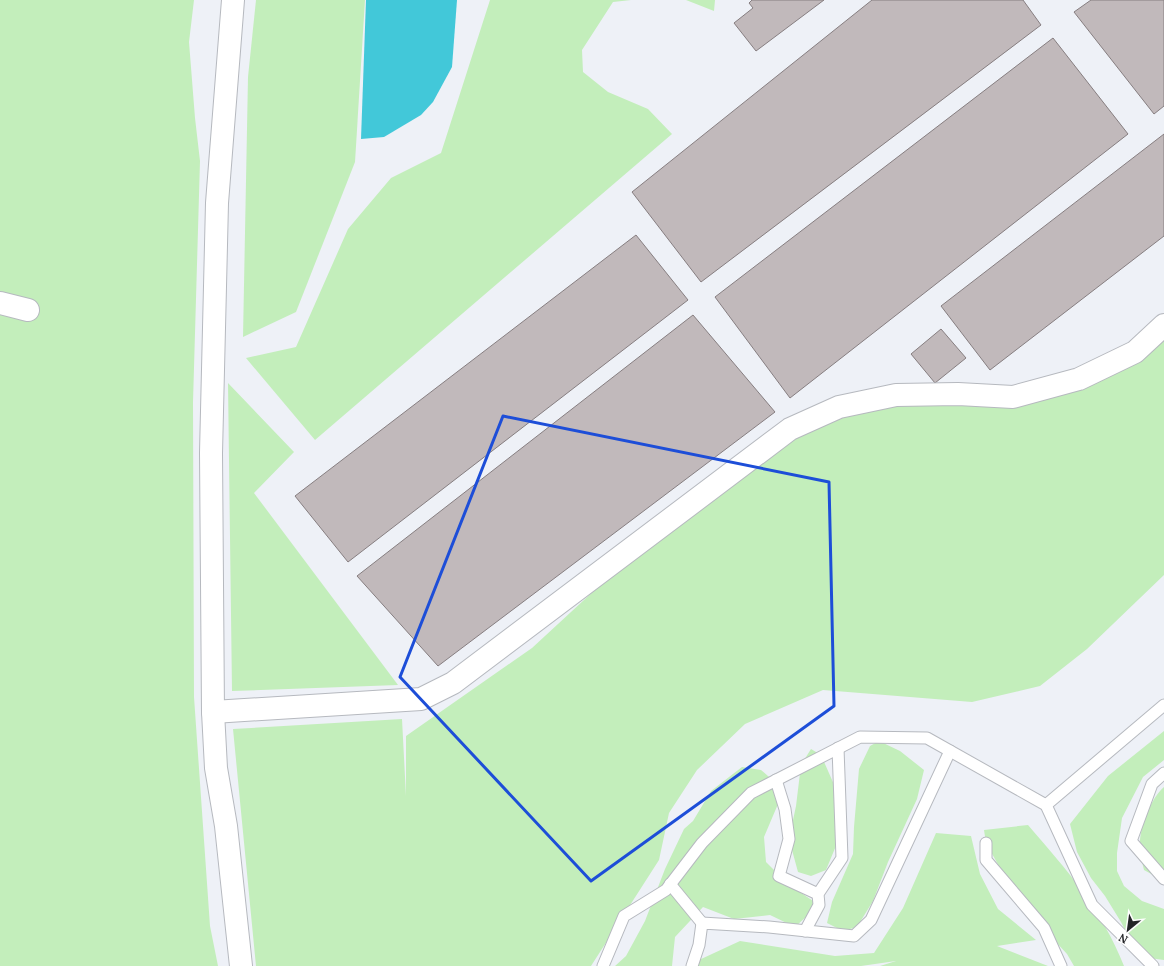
<svg xmlns="http://www.w3.org/2000/svg" width="1164" height="966" viewBox="0 0 1164 966" font-family="'PT Serif',serif">
  <style>
    .green { fill: #c3eebb }
    .water { fill: #42c8d9 }
    .building { fill: #c1b9bb; stroke: #867e80 }
    .lines { fill: none; stroke-linecap: round; stroke-linejoin: round }
    .lane-casing { stroke: #b6b9bf; stroke-width: 13 }
    .street-casing { stroke: #b6b9bf; stroke-width: 24 }
    .secondary-casing { stroke: #b6b9bf; stroke-width: 24 }
    .lane { stroke: #fff; stroke-width: 11 }
    .street { stroke: #fff; stroke-width: 22 }
    .secondary { stroke: #fff; stroke-width: 22 }
    .marked { fill: none; stroke: #1d4ed8; stroke-width: 3; stroke-linejoin: round }
  </style>
  <rect width="100%" height="100%" fill="#eef1f7"/>
  <g class="green">
    <polygon points="0,0 194,0 189,42 195,118 200,161 193,402 194,697 210,926 218,966 0,966"/>
    <polygon points="256,0 365,0 355,162 296,312 243,337 248,77"/>
    <polygon points="490,0 631,0 613,2 582,50 583,72 608,92 648,109 672,134 315,440 246,358 296,347 348,229 391,178 441,153"/>
    <polygon points="686,0 715,0 714,11"/>
    <polygon points="1164,328 1164,575 1087,649 1040,686 972,702 823,690 745,724 697,770 669,813 659,860 591,966 256,966 233,729 402,719 406,796 406,736 532,648 676,515 812,419 1079,379"/>
    <polygon points="228,383 294,452 254,493 398,685 232,691"/>
    <polygon points="1164,731 1164,760 1143,777 1122,818 1117,853 1117,871 1124,886 1142,901 1164,909 1164,960 1149,958 1135,949 1121,922 1105,896 1091,878 1077,852 1070,824 1108,776"/>
    <polygon points="879,741 900,751 924,770 917,799 888,862 873,901 857,927 843,931 827,923 832,902 853,854 854,827 859,769 870,746"/>
    <polygon points="811,749 821,755 836,789 838,841 826,870 811,876 798,872 789,839 796,806 801,765"/>
    <polygon points="742,767 761,770 776,783 778,804 764,837 766,862 788,884 819,905 795,927 770,915 734,919 703,907 675,937 672,966 615,966 626,956 645,921 665,869 684,829 693,821 711,791"/>
    <path d="M1164,787V881L1144,870C1142,862 1140,854 1140,846C1139,828 1151,798 1164,787Z"/>
    <path d="M1028,825C1067,870 1102,910 1124,966H1074L1067,954L1019,902L986,843L984,830Z"/>
    <polygon points="936,833 971,836 980,874 998,909 1036,940 997,946 1048,966 880,966 896,961 861,966 686,966 740,941 835,956 874,953 903,908"/>
  </g>
  <polygon class="water" points="366,0 457,0 452,67 433,102 421,115 384,137 361,139"/>
  <g class="building">
    <polygon points="752,0 824,0 756,51 734,23 753,8 749,3"/>
    <polygon points="872,0 1023,0 1041,25 701,282 632,192"/>
    <polygon points="1091,0 1164,0 1164,106 1154,114 1074,12"/>
    <polygon points="1053,38 1128,134 790,398 715,297"/>
    <polygon points="1164,134 1164,236 990,370 941,306"/>
    <polygon points="636,235 688,300 348,562 295,496"/>
    <polygon points="693,315 775,412 438,666 357,576"/>
    <polygon points="941,329 966,358 935,383 911,354"/>
  </g>
  <g class="lines">
    <g class="lane-casing">
      <g id="lane">
        <polyline points="1164,773 1152,784 1131,841 1164,879"/>
        <polyline points="776,780 785,809 789,839 779,876 818,894"/>
        <polyline points="1046,805 1164,705"/>
        <polyline points="986,843 986,860 1044,928 1061,966"/>
        <polyline points="670,884 702,923"/>
        <polyline points="805,931 819,905 818,894 842,858 838,748"/>
        <polyline points="603,966 624,916 666,890 702,843 751,793 860,737 927,738 1046,805 1092,905 1153,966"/>
        <polyline points="692,966 699,945 702,923 769,927 854,936 871,920 950,751"/>
      </g>
    </g>
    <g class="street-casing">
      <g id="street">
        <polyline points="0,303 28,310"/>
        <polyline points="213,712 421,699 453,683 790,429 839,407 896,395 958,394 1013,397 1079,379 1135,352 1164,325"/>
      </g>
    </g>
    <g class="secondary-casing">
      <polyline id="secondary" points="233,0 217,203 211,453 213,712 216,768 226,826 241,966"/>
    </g>
    <use href="#lane" class="lane"/>
    <use href="#street" class="street"/>
    <use href="#secondary" class="secondary"/>
  </g>
  <path class="marked" d="M503,416L829,482L834,706L591,881L400,677Z"/>
  <g transform="translate(1128 930) rotate(209)" stroke="#fefefe" stroke-width="3" paint-order="stroke">
  <path d="M0-3L7 15L0 10L-7 15Z" fill="#232427"/>
  <text y="-6" font-size="11" font-weight="bold" text-anchor="middle" fill="#232427">N</text>
  </g>
</svg>
